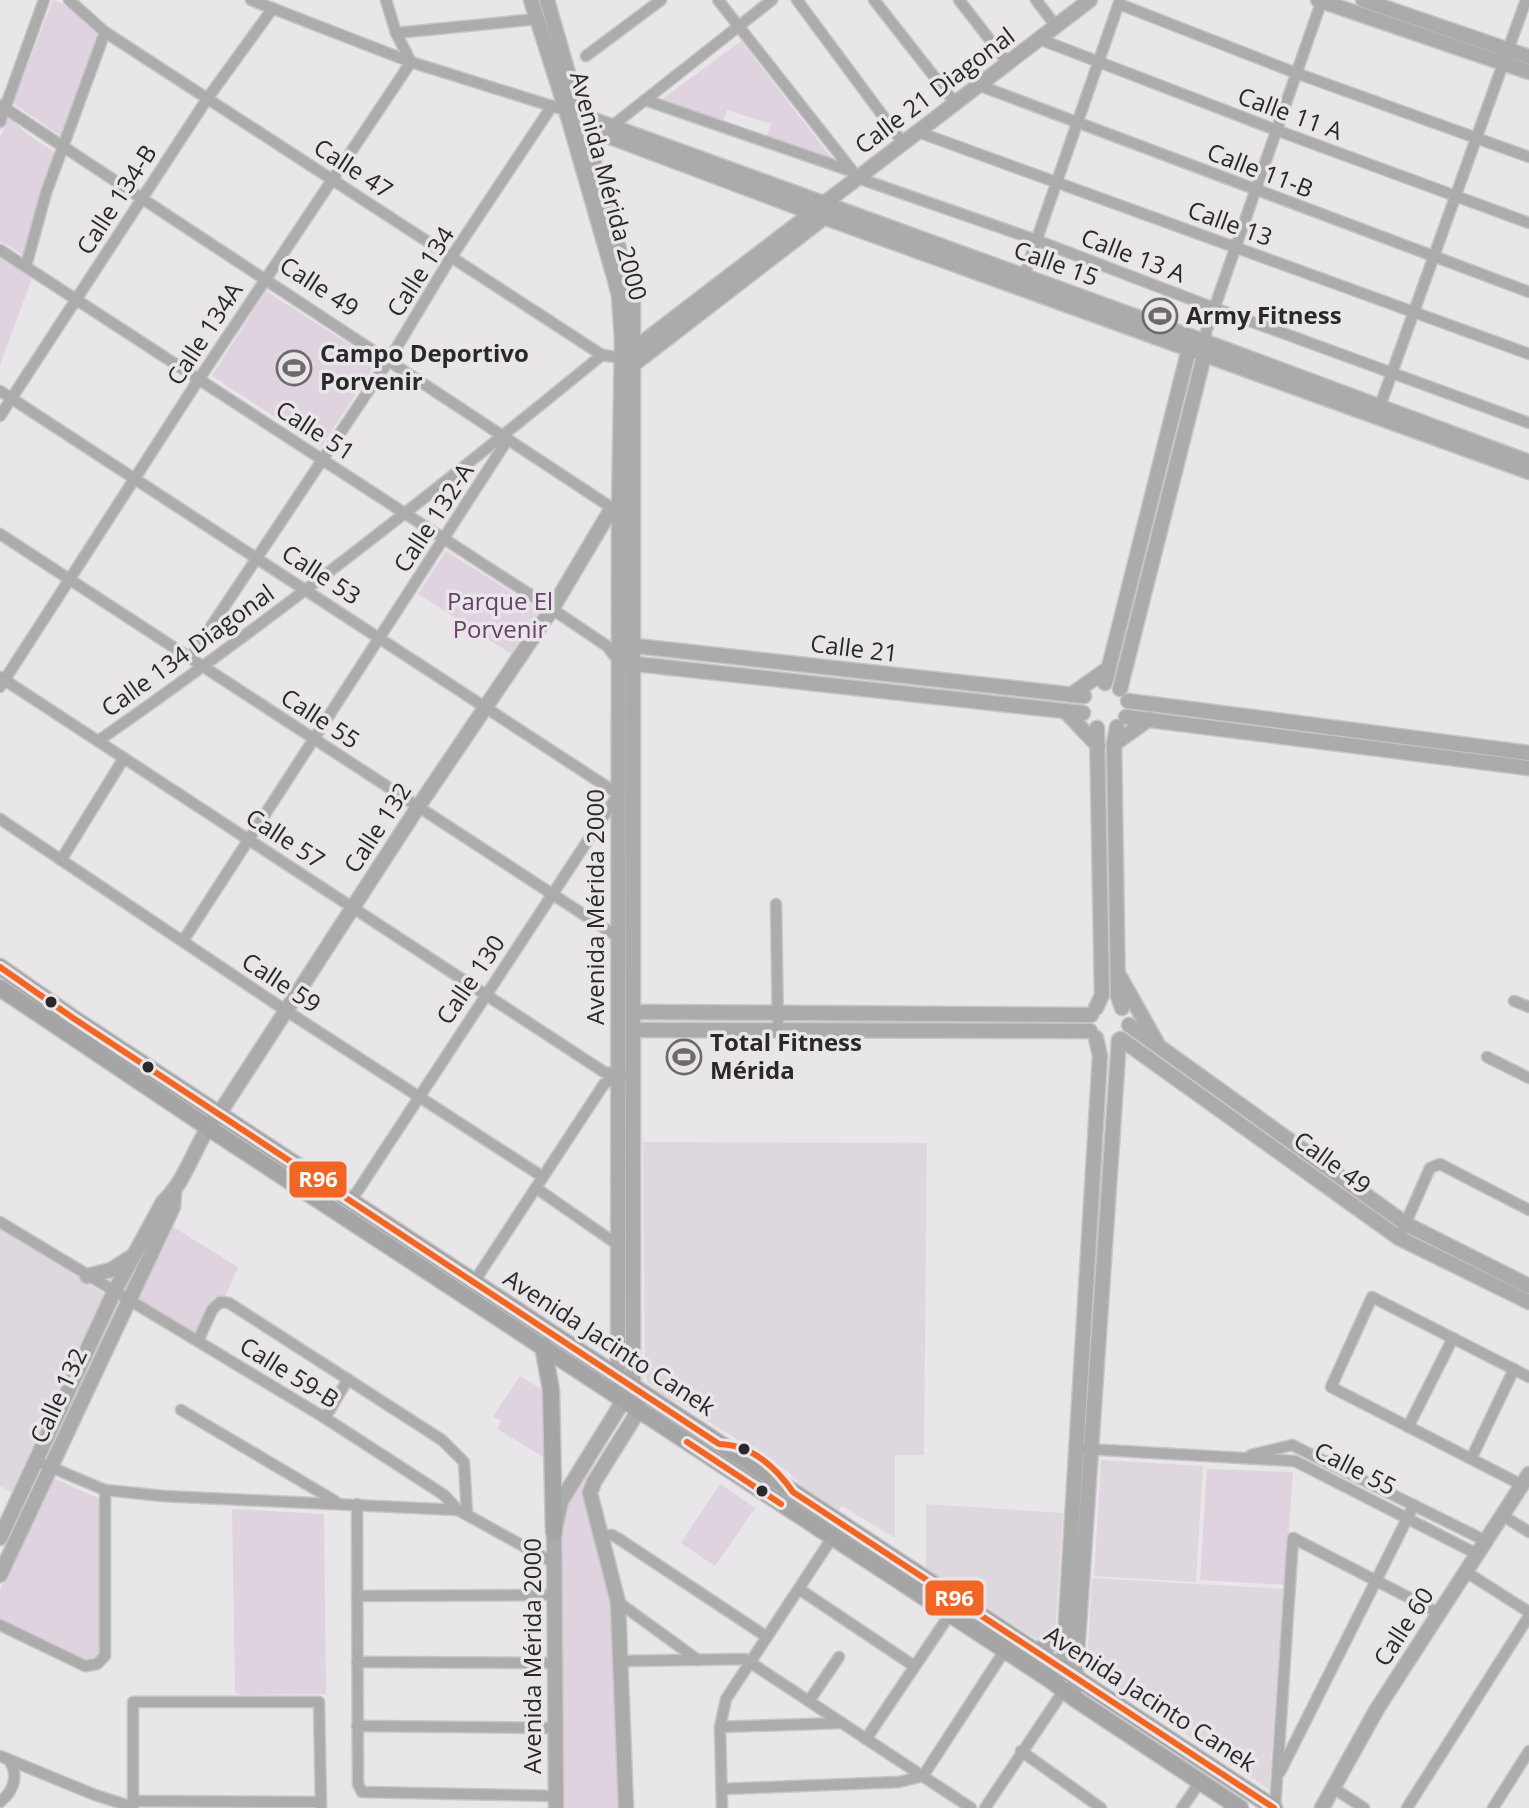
<svg xmlns="http://www.w3.org/2000/svg" width="1529" height="1808" viewBox="0 0 1529 1808" font-family="'Open Sans',sans-serif">
  <style>
    .built { fill: #ded8de }
    .green { fill: #ded3df }
    .lines { fill: none; stroke-linecap: round; stroke-linejoin: round }
    .street-casing { stroke: #c6c4c6; stroke-width: 13 }
    .secondary-casing { stroke: #c6c4c6; stroke-width: 17 }
    .primary-casing { stroke: #c6c4c6; stroke-width: 19 }
    .street { stroke: #acacac; stroke-width: 10 }
    .secondary { stroke: #acabac; stroke-width: 14 }
    .primary { stroke: #a6a5a6; stroke-width: 16 }
    .bus-1-casing { stroke: #e9e5e9; stroke-width: 12 }
    .bus-1 { stroke: #f26522; stroke-width: 6 }
    .bus-dot { fill: #2a292a; stroke: #e9e5e9; stroke-width: 3 }
    .labels { text-anchor: middle; stroke-width: 7; stroke-linejoin: round; paint-order: stroke }
    .street-label { font-size: 24px; fill: #2a292a; stroke: #e9e5e9 }
    .poi-label { font-size: 24px; font-weight: bold; fill: #2a292a; stroke: #e9e5e9; text-anchor: start }
    .park-label { font-size: 24px; fill: #664269; stroke: #e9e5e9 }
    .line-badge { stroke: #e9e5e9; stroke-width: 3 }
    .badge-label { font-size: 22px; text-anchor: middle; font-weight: bold; fill: #fff }
  </style>
  <rect width="100%" height="100%" fill="#e8e6e8"/>
  <g class="built">
    <polygon points="643,1142 927,1143 924,1455 895,1455 895,1538 842,1506 838,1511 803,1488 789,1472 676,1401 665,1397 648,1382 645,1374"/>
    <polygon points="0,1229 108,1296 18,1496 0,1486"/>
    <polygon points="1101,1460 1203,1466 1196,1582 1094,1576"/>
    <polygon points="926,1504 1063,1513 1055,1636 1041,1642 926,1569"/>
    <polygon points="1092,1578 1284,1589 1269,1789 1090,1671 1087,1664"/>
  </g>
  <g class="green">
    <polygon points="53,0 63,4 99,33 61,136 13,103"/>
    <polygon points="741,41 836,164 766,138 771,124 727,110 723,122 661,100"/>
    <polygon points="9,117 27,134 54,152 23,255 0,241 0,138"/>
    <polygon points="0,255 32,278 0,365"/>
    <polygon points="266,291 377,362 321,447 212,376"/>
    <polygon points="446,551 540,610 511,654 418,594"/>
    <polygon points="170,1225 238,1267 225,1297 214,1297 196,1336 136,1299"/>
    <polygon points="520,1376 543,1390 544,1457 497,1429 501,1421 493,1416"/>
    <path d="M622,1418L587,1476L582,1492L612,1608L618,1808H562L559,1533C567,1490 598,1454 622,1418Z"/>
    <polygon points="1207,1469 1293,1472 1285,1585 1200,1580"/>
    <polygon points="53,1478 105,1501 105,1656 85,1666 0,1621 0,1590"/>
    <polygon points="720,1484 755,1508 715,1566 681,1543"/>
    <polygon points="232,1509 324,1514 326,1694 240,1695 235,1692"/>
    <polygon points="1090,1657 1160,1703 1164,1697 1169,1700 1167,1709 1160,1717 1095,1674 1090,1667"/>
  </g>
  <g class="lines">
    <g class="street-casing">
      <g id="street">
        <polyline points="69,0 105,32 602,355 622,358"/>
        <polyline points="251,0 411,62 558,108"/>
        <polyline points="386,0 396,33 411,62"/>
        <polyline points="718,0 858,178 1036,240 1214,308 1529,423"/>
        <polyline points="797,0 903,143"/>
        <polyline points="874,0 955,103"/>
        <polyline points="959,0 1008,63"/>
        <polyline points="1036,0 1056,26"/>
        <polyline points="1119,4 1296,73 1529,157"/>
        <polyline points="396,33 537,19"/>
        <polyline points="1039,39 1276,130 1529,223"/>
        <polyline points="586,56 661,0"/>
        <polyline points="978,85 1529,292"/>
        <polyline points="645,100 851,171"/>
        <polyline points="0,105 612,508"/>
        <polyline points="0,122 44,0"/>
        <polyline points="612,126 772,0"/>
        <polyline points="918,132 1529,354"/>
        <polyline points="0,250 549,607 607,646 619,662"/>
        <polyline points="26,266 46,193 105,32"/>
        <polyline points="1024,276 1120,0"/>
        <polyline points="1206,342 1206,332 1322,0"/>
        <polyline points="0,391 618,794"/>
        <polyline points="1380,406 1526,0"/>
        <polyline points="0,416 207,99 273,8"/>
        <polyline points="0,534 618,937"/>
        <polyline points="190,658 389,360 448,262 552,106"/>
        <polyline points="0,677 604,1072 623,1075"/>
        <polyline points="0,687 199,379 411,62"/>
        <path d="M98,741C272,620 438,489 602,355"/>
        <polyline points="0,819 285,1010 543,1177"/>
        <polyline points="61,860 124,758"/>
        <polyline points="776,904 778,1031"/>
        <polyline points="183,941 508,439"/>
        <polyline points="1514,1001 1529,1007"/>
        <polyline points="1487,1057 1529,1078"/>
        <polyline points="536,1188 618,1245"/>
        <polyline points="351,1201 617,796"/>
        <polyline points="0,1222 325,1418 444,1495 458,1510 554,1563"/>
        <polyline points="1399,1238 1430,1168 1440,1164 1529,1210"/>
        <polyline points="474,1282 604,1084 618,1075"/>
        <polyline points="198,1341 212,1310 220,1302 229,1303 442,1440 464,1462 467,1515"/>
        <polyline points="181,1410 335,1501"/>
        <polyline points="325,1418 348,1379"/>
        <polyline points="1408,1427 1453,1338"/>
        <polyline points="1086,1449 1295,1461 1477,1554"/>
        <polyline points="1251,1455 1292,1445 1486,1541"/>
        <polyline points="1471,1459 1514,1369"/>
        <polyline points="36,1461 105,1490 163,1496 458,1510"/>
        <polyline points="1522,1485 1331,1387 1372,1297 1529,1377"/>
        <polyline points="357,1504 358,1784 362,1792 556,1796"/>
        <polyline points="1502,1515 1529,1532"/>
        <polyline points="601,1536 612,1535 619,1539 767,1637"/>
        <polyline points="1466,1572 1529,1612"/>
        <polyline points="799,1589 914,1666"/>
        <polyline points="357,1596 555,1595"/>
        <polyline points="618,1602 698,1660"/>
        <polyline points="0,1625 85,1666 97,1664 105,1656 105,1490"/>
        <polyline points="621,1661 745,1659 971,1808"/>
        <polyline points="357,1662 555,1663"/>
        <polyline points="809,1701 839,1657"/>
        <polyline points="357,1726 555,1728"/>
        <polyline points="720,1727 842,1723"/>
        <polyline points="866,1739 950,1614"/>
        <polyline points="1021,1751 1101,1808"/>
        <polyline points="0,1756 95,1795 133,1807"/>
        <polyline points="1280,1772 1414,1505"/>
        <polyline points="1333,1788 1364,1808"/>
        <polyline points="722,1789 899,1782 923,1776 1005,1650"/>
        <polyline points="133,1801 321,1802"/>
        <path d="M0,1802C14,1791 19,1775 9,1760"/>
        <polyline points="133,1808 133,1702 319,1702 321,1808"/>
        <polyline points="722,1808 720,1727 726,1699 834,1535"/>
        <polyline points="985,1808 1064,1690"/>
        <polyline points="1182,1808 1200,1782"/>
        <polyline points="1275,1808 1293,1538 1439,1613"/>
        <polyline points="1407,1808 1529,1616"/>
        <polyline points="1493,1808 1529,1751"/>
      </g>
    </g>
    <g class="secondary-casing">
      <g id="secondary">
        <polyline points="531,0 566,110 615,280 619,296 622,340 619,509 618,1371 622,1400 620,1406 561,1501 554,1532 556,1808"/>
        <polyline points="547,0 633,298 633,1388 639,1410 594,1482 590,1493 618,1602 626,1808"/>
        <polyline points="1318,0 1529,72"/>
        <polyline points="1363,0 1529,57"/>
        <polyline points="575,113 1206,342 1529,462"/>
        <polyline points="580,129 597,132 826,218 1529,472"/>
        <polyline points="634,349 1090,0"/>
        <polyline points="634,364 830,213"/>
        <polyline points="627,645 1084,696"/>
        <polyline points="627,663 1083,713"/>
        <polyline points="1105,683 1189,349 1194,343"/>
        <polyline points="1120,689 1206,348"/>
        <polyline points="1071,695 1109,668"/>
        <polyline points="1128,701 1529,753"/>
        <polyline points="1065,711 1098,746"/>
        <polyline points="1126,717 1529,768"/>
        <polyline points="1117,727 1114,744 1118,996 1122,1008"/>
        <polyline points="1114,744 1149,719"/>
        <polyline points="1120,977 1157,1043"/>
        <polyline points="1096,1008 1102,995 1097,728"/>
        <polyline points="633,1012 1091,1015"/>
        <polyline points="1129,1025 1406,1224 1529,1286"/>
        <polyline points="633,1030 1090,1031"/>
        <polyline points="1121,1039 1399,1238 1529,1302"/>
        <polyline points="87,1276 111,1270 133,1256"/>
        <path d="M0,1538L115,1290L163,1202C189,1178 195,1140 219,1114L418,807L552,609L612,508L623,509"/>
        <polyline points="0,1575 173,1207 174,1192"/>
        <path d="M1032,1649C1048,1649 1058,1643 1065,1629"/>
        <polyline points="1059,1676 1063,1670 1100,1056 1096,1038"/>
        <polyline points="1074,1698 1119,1040"/>
        <polyline points="1322,1808 1377,1709 1529,1474"/>
      </g>
    </g>
    <g class="primary-casing">
      <g id="primary">
        <polyline points="0,967 73,1018 1274,1808"/>
        <polyline points="0,988 218,1134 1049,1679 1074,1698 1240,1808"/>
        <polyline points="543,1346 551,1390 554,1532"/>
      </g>
    </g>
    <use href="#street" class="street"/>
    <use href="#secondary" class="secondary"/>
    <use href="#primary" class="primary"/>
    <g class="bus-1-casing">
      <g id="bus-1">
        <path d="M0,967L73,1018L719,1444C752,1445 775,1466 793,1492L1274,1808"/>
        <polyline points="687,1442 781,1504"/>
      </g>
    </g>
    <use href="#bus-1" class="bus-1"/>
  </g>
  <defs>
    <g id="stadium-ring" transform="scale(1.8)"><circle r="9.5" fill="#e9e5e9" stroke="#6c6b6c" stroke-width="1.5"/><path d="M0-5a6.5 5 0 1 0 0 10a6.5 5 0 1 0 0-10ZM-3.5-1.8h7v3.6h-7Z" fill="#6c6b6c"/></g>
  </defs>
  <g fill-rule="evenodd">
    <use href="#stadium-ring" x="1160" y="316"/>
    <use href="#stadium-ring" x="294" y="368"/>
    <use href="#stadium-ring" x="684" y="1057"/>
  </g>
  <g class="bus-dot">
    <circle cx="51" cy="1002" r="7"/>
    <circle cx="148" cy="1067" r="7"/>
    <circle cx="744" cy="1449" r="7"/>
    <circle cx="762" cy="1491" r="7"/>
  </g>
  <g class="labels">
    <g class="street-label">
      <text transform="translate(935 91) rotate(-37)" y="8">Calle 21 Diagonal</text>
      <text transform="translate(1290 114) rotate(20)" y="8">Calle 11 A</text>
      <text transform="translate(353 169) rotate(33)" y="8">Calle 47</text>
      <text transform="translate(1260 171) rotate(21)" y="8">Calle 11-B</text>
      <text transform="translate(608 186) rotate(75)" y="8">Avenida Mérida 2000</text>
      <text transform="translate(117 200) rotate(-57)" y="8">Calle 134-B</text>
      <text transform="translate(1230 224) rotate(20)" y="8">Calle 13</text>
      <text transform="translate(1133 256) rotate(21)" y="8">Calle 13 A</text>
      <text transform="translate(1056 264) rotate(20)" y="8">Calle 15</text>
      <text transform="translate(421 272) rotate(-57)" y="8">Calle 134</text>
      <text transform="translate(319 287) rotate(33)" y="8">Calle 49</text>
      <text transform="translate(205 334) rotate(-57)" y="8">Calle 134A</text>
      <text transform="translate(315 431) rotate(33)" y="8">Calle 51</text>
      <text transform="translate(434 518) rotate(-57)" y="8">Calle 132-A</text>
      <text transform="translate(321 575) rotate(33)" y="8">Calle 53</text>
      <text transform="translate(854 649) rotate(7)" y="8">Calle 21</text>
      <text transform="translate(188 651) rotate(-36)" y="8">Calle 134 Diagonal</text>
      <text transform="translate(320 719) rotate(33)" y="8">Calle 55</text>
      <text transform="translate(378 828) rotate(-57)" y="8">Calle 132</text>
      <text transform="translate(285 839) rotate(33)" y="8">Calle 57</text>
      <text transform="translate(596 907) rotate(-90)" y="8">Avenida Mérida 2000</text>
      <text transform="translate(471 980) rotate(-56)" y="8">Calle 130</text>
      <text transform="translate(281 983) rotate(33)" y="8">Calle 59</text>
      <text transform="translate(1332 1163) rotate(36)" y="8">Calle 49</text>
      <text transform="translate(609 1343) rotate(33)" y="8">Avenida Jacinto Canek</text>
      <text transform="translate(289 1373) rotate(32)" y="8">Calle 59-B</text>
      <text transform="translate(59 1396) rotate(-65)" y="8">Calle 132</text>
      <text transform="translate(1355 1469) rotate(27)" y="8">Calle 55</text>
      <text transform="translate(1404 1627) rotate(-57)" y="8">Calle 60</text>
      <text transform="translate(533 1656) rotate(-90)" y="8">Avenida Mérida 2000</text>
      <text transform="translate(1150 1699) rotate(33)" y="8">Avenida Jacinto Canek</text>
    </g>
    <g class="poi-label">
      <text x="1186" y="324">Army Fitness</text>
      <text x="320" y="362">Campo Deportivo<tspan x="320" dy="28">Porvenir</tspan></text>
      <text x="710" y="1051">Total Fitness<tspan x="710" dy="28">Mérida</tspan></text>
    </g>
    <g class="park-label">
      <text x="500" y="610">Parque El<tspan x="500" dy="28">Porvenir</tspan></text>
    </g>
  </g>
  <g class="line-badge">
    <rect x="288" y="1160" width="60" height="39" rx="8" fill="#f26522"/>
    <rect x="924" y="1579" width="61" height="38" rx="8" fill="#f26522"/>
  </g>
  <g class="badge-label">
    <text x="318" y="1187">R96</text>
    <text x="954" y="1606">R96</text>
  </g>
</svg>
